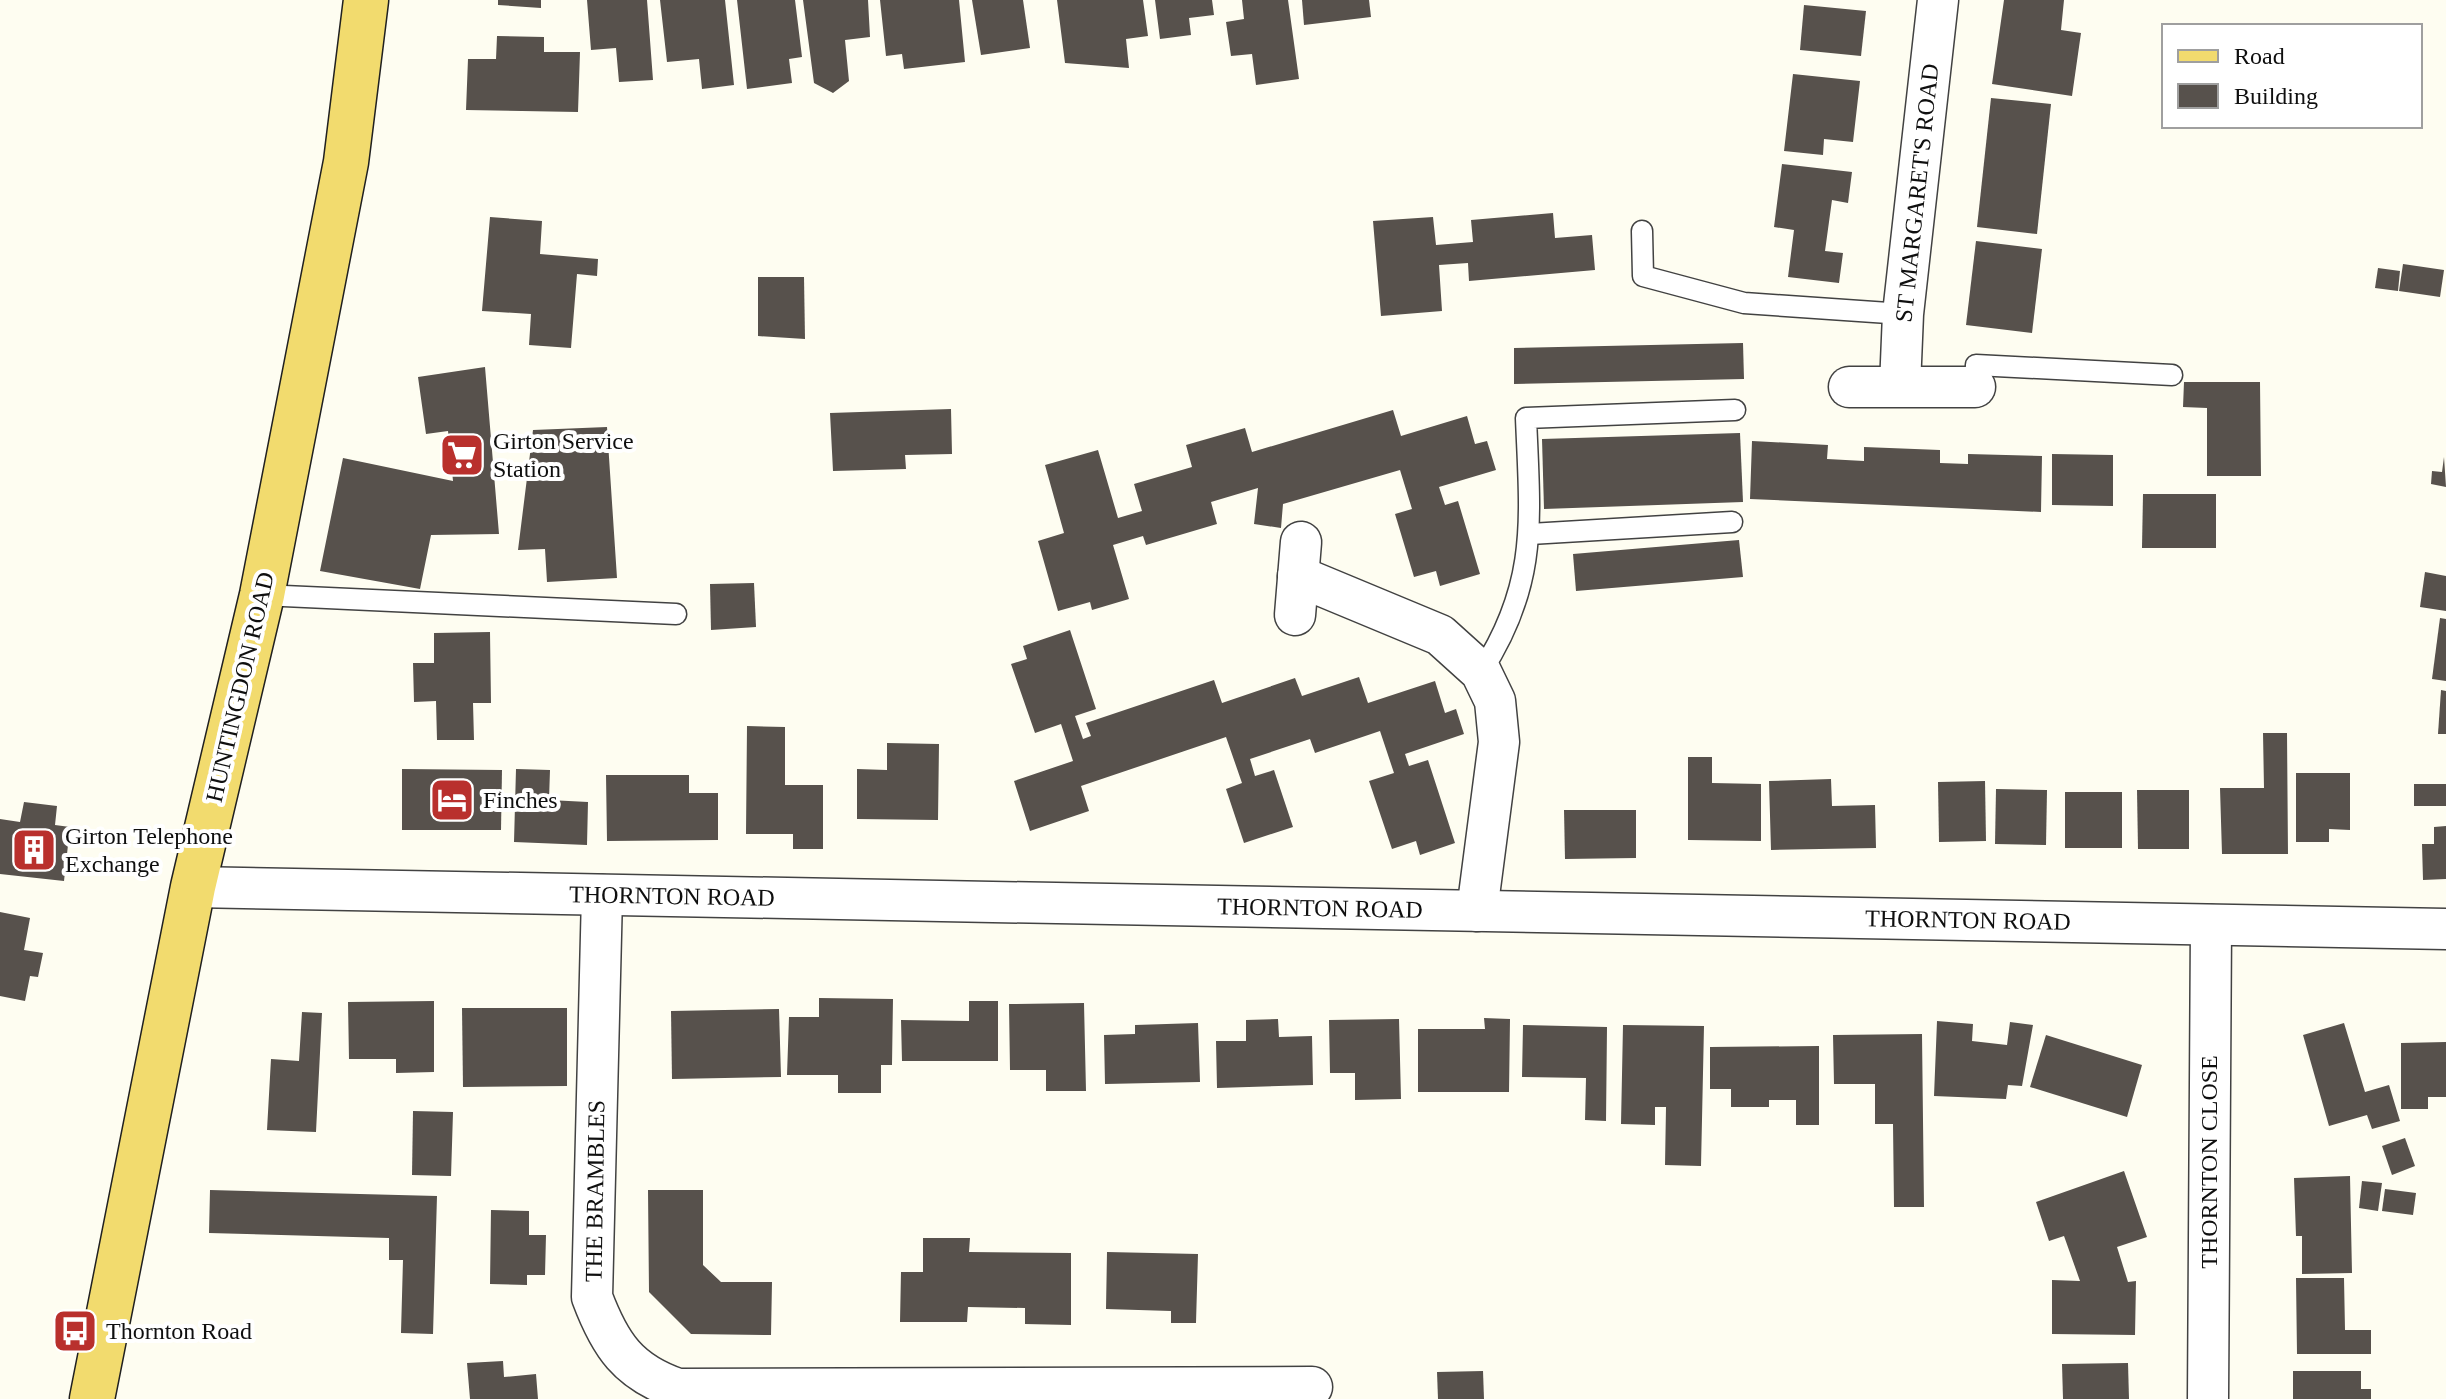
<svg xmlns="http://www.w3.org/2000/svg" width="2446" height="1399" viewBox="0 0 2446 1399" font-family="Georgia,serif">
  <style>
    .building { fill: #57514c }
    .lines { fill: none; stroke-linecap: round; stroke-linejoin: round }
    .service-casing { stroke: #424242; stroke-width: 23 }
    .minor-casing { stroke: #424242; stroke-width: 43 }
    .primary-casing { stroke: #202020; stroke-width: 47 }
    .service { stroke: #fff; stroke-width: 20 }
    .minor { stroke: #fff; stroke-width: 40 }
    .primary { stroke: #f2db6e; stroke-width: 44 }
    .labels { text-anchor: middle; stroke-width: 8; stroke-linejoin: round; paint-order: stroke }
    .street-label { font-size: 24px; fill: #0f0f0f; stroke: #fff }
    .poi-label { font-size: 24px; fill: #0f0f0f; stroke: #fff; text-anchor: start }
  </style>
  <rect width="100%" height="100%" fill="#fefdf1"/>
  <g class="building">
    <polygon points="498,0 541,0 541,8 498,5"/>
    <polygon points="587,0 647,0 653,80 619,82 616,48 591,50"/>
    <polygon points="660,0 725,0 734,85 702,89 699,59 667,62"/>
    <polygon points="737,0 795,0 802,57 789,59 792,83 747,89"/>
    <polygon points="803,0 868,0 870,37 845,40 849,81 833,93 814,83"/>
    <polygon points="880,0 959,0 965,62 904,69 902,54 886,56"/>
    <polygon points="972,0 1023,0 1030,48 981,55"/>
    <polygon points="1057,0 1143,0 1148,36 1126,39 1129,68 1065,63"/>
    <polygon points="1155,0 1212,0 1214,15 1189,18 1191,35 1160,39"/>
    <polygon points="1242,0 1288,0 1299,79 1256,85 1252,54 1231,56 1226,22 1244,19"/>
    <polygon points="1302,0 1369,0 1371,17 1304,25"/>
    <polygon points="2004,0 2064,0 2061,30 2081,33 2072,96 1992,84"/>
    <polygon points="1804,5 1866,11 1861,56 1800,50"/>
    <polygon points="497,36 544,37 544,52 580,52 578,112 466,110 468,59 496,59"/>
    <polygon points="1793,74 1860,81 1853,142 1824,139 1823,155 1784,151"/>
    <polygon points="1991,98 2051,104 2037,234 1977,227"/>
    <polygon points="1782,164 1852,172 1848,203 1832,200 1825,251 1843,253 1839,283 1788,277 1794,230 1774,227"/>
    <polygon points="1553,213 1555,238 1592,235 1595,270 1469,281 1468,263 1439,265 1442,311 1381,316 1373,221 1433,217 1436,245 1473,242 1471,220"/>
    <polygon points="490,217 542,221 540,254 598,259 597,276 577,274 571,348 529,345 531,314 482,311"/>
    <polygon points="1976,241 2042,249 2032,333 1966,325"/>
    <polygon points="2403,264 2444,270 2440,297 2399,291"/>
    <polygon points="2378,268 2400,271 2398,291 2375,288"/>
    <polygon points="758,277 804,277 805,339 758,336"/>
    <polygon points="1743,343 1744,379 1514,384 1514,348"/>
    <polygon points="485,367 499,534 431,535 420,589 320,571 343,458 453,481 448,431 426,434 418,377"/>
    <polygon points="2184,382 2260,382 2261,476 2207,476 2207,408 2183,407"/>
    <polygon points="951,409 952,454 905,455 906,469 833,471 830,413"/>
    <polygon points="1393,410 1401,436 1467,416 1475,444 1487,441 1496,470 1439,487 1445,505 1458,501 1480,574 1440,586 1436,571 1414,577 1395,514 1412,509 1400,470 1283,504 1281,528 1254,524 1258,488 1211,502 1217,524 1146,545 1143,536 1113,545 1129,599 1092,610 1090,602 1058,611 1038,541 1064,533 1045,465 1098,450 1118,518 1142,511 1134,484 1192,467 1186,445 1245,428 1252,452"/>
    <polygon points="607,427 617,578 547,582 545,549 518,550 533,430"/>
    <polygon points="1740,433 1743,502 1544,509 1542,439"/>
    <polygon points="1752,441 1828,445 1827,459 1864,461 1864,447 1940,450 1940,463 1968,464 1968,454 2042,456 2041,512 1750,499"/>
    <polygon points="2052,454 2113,455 2113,506 2052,505"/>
    <polygon points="2444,457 2446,487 2431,484 2432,471 2442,472"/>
    <polygon points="2143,494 2216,494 2216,548 2142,548"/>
    <polygon points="1739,540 1743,577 1576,591 1573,554"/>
    <polygon points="2425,572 2446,576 2446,611 2420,607"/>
    <polygon points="754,583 756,627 711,630 710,584"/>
    <polygon points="2440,618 2446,619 2446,681 2432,679"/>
    <polygon points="1070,630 1096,709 1075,716 1083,739 1091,736 1086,723 1214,680 1222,703 1295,678 1302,696 1359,677 1368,703 1435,681 1445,713 1456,709 1464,734 1405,754 1409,766 1428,760 1455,843 1420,855 1416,841 1392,849 1369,781 1394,773 1380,731 1315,753 1310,739 1250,759 1255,776 1274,770 1293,827 1244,843 1226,789 1242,783 1226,737 1081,786 1089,811 1030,831 1014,781 1073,761 1061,724 1035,733 1011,664 1027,659 1023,646"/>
    <polygon points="490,632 491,703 473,703 474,740 437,740 436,701 414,702 413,663 434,663 434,633"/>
    <polygon points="2441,690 2446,691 2446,734 2438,734"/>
    <polygon points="747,726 785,727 785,785 823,785 823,849 793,849 793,834 746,834"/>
    <polygon points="2263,733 2287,733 2288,854 2222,854 2220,788 2264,788"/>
    <polygon points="887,743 939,744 938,820 857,819 857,769 887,770"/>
    <polygon points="1688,757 1712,757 1712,783 1761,784 1761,841 1688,840"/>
    <polygon points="402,769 502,770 501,830 402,830"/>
    <polygon points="516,769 550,770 549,800 588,802 587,845 514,842"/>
    <polygon points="2296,773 2350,773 2350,830 2329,829 2329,842 2296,842"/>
    <polygon points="606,775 689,775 689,793 718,793 718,840 607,841"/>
    <polygon points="1831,779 1832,806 1875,805 1876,848 1771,850 1769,781"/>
    <polygon points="1985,781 1986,841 1939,842 1938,782"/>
    <rect x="2414" y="784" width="32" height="22"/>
    <polygon points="1996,789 2047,790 2046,845 1995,844"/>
    <polygon points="2137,790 2189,790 2189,849 2138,849"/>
    <rect x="2065" y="792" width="57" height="56"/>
    <polygon points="24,802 57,806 55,825 70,827 64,881 0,874 0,819 20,822"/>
    <polygon points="1564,810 1636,810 1636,858 1565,859"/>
    <polygon points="2446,826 2446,879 2423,880 2422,844 2434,844 2434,827"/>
    <polygon points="0,912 30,918 24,950 43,953 38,977 30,976 25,1001 0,996"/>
    <polygon points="819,998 893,999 892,1065 881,1065 881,1093 838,1093 838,1075 787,1075 789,1017 819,1017"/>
    <polygon points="434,1001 434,1072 396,1073 396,1059 349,1059 348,1002"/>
    <polygon points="969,1001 998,1001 998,1061 902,1061 901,1020 969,1021"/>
    <polygon points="1084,1003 1086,1091 1046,1091 1046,1070 1010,1070 1009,1004"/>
    <polygon points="462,1008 567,1008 567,1086 463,1087"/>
    <polygon points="779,1009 781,1077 672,1079 671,1011"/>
    <polygon points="302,1012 322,1013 316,1132 267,1130 271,1059 299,1061"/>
    <polygon points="1484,1018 1510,1019 1509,1092 1418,1092 1418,1029 1485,1029"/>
    <polygon points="1278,1019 1279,1037 1312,1036 1313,1085 1217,1088 1216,1041 1246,1041 1246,1020"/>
    <polygon points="1399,1019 1401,1099 1355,1100 1355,1073 1330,1073 1329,1020"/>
    <polygon points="1937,1021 1973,1024 1972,1041 2007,1045 2010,1022 2033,1025 2022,1086 2008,1085 2006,1099 1934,1096"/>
    <polygon points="1198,1023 1200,1082 1105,1084 1104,1035 1135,1034 1135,1025"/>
    <polygon points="2344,1023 2365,1092 2389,1085 2400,1121 2372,1129 2367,1115 2329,1126 2303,1035"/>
    <polygon points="1523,1025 1607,1027 1606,1121 1585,1120 1586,1078 1522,1077"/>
    <polygon points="1623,1025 1704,1026 1701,1166 1665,1165 1666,1107 1655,1107 1655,1125 1621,1124"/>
    <polygon points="1922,1034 1924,1207 1894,1207 1893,1124 1875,1124 1875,1084 1834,1084 1833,1035"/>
    <polygon points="2046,1035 2142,1065 2127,1117 2030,1087"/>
    <polygon points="2446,1042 2446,1097 2428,1097 2428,1109 2401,1109 2401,1043"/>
    <polygon points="1819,1046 1819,1125 1796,1125 1796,1100 1769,1100 1769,1107 1731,1107 1731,1089 1710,1089 1710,1047"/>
    <polygon points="413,1111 453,1112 451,1176 412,1175"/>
    <polygon points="2405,1138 2415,1166 2392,1175 2382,1146"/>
    <polygon points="2124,1171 2147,1237 2117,1247 2128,1282 2136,1281 2135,1335 2052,1334 2052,1280 2080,1281 2064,1236 2049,1241 2036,1202"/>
    <polygon points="2350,1176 2352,1273 2302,1274 2302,1236 2296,1236 2294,1178"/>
    <polygon points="2362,1181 2382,1183 2378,1211 2359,1208"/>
    <polygon points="2385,1189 2416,1193 2413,1215 2382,1211"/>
    <polygon points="210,1190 437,1196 433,1334 401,1333 403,1260 389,1260 389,1238 209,1233"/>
    <polygon points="648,1190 703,1190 703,1265 721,1282 772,1282 771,1335 691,1334 649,1292"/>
    <polygon points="491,1210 529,1211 529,1235 546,1235 545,1275 527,1275 527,1285 490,1284"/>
    <polygon points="923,1238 970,1238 969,1252 1071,1253 1071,1325 1025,1324 1025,1308 968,1307 967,1322 900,1322 901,1272 923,1272"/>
    <polygon points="1107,1252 1198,1254 1196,1323 1171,1323 1171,1311 1106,1309"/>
    <polygon points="2296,1278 2344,1278 2345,1330 2371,1330 2371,1354 2297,1354"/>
    <polygon points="503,1361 504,1377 536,1374 538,1399 470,1399 467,1363"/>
    <polygon points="2128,1363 2129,1399 2063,1399 2062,1364"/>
    <polygon points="1483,1371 1484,1399 1438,1399 1437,1372"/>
    <polygon points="2293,1371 2361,1371 2361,1389 2371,1389 2371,1399 2293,1399"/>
  </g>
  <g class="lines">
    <g class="service-casing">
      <g id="service">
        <polyline points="1642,231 1643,276 1744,303 1903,314"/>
        <polyline points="1975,387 1976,365 2172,375"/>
        <polyline points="1530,534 1732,522"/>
        <polyline points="262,595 676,614"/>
        <path d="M1481,672C1539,583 1530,518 1526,418L1735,410"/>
      </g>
    </g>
    <g class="minor-casing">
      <g id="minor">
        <polyline points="1900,386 1903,314 1938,0"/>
        <polyline points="1849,387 1975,387"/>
        <polyline points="1298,576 1440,635 1481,672 1495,701 1499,742 1477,911"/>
        <polyline points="1295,615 1301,542"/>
        <polyline points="193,887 2446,929"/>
        <path d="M602,895L592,1297C610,1345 628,1372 678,1389L1312,1387"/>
        <polyline points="2208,1399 2211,925"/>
      </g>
    </g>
    <g class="primary-casing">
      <polyline id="primary" points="92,1399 193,887 262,595 346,162 366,0"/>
    </g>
    <use href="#service" class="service"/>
    <use href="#minor" class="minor"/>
    <use href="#primary" class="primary"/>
  </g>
  <defs>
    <g id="supermarket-square" transform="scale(2.3)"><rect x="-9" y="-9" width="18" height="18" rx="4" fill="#b9302d" stroke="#fff"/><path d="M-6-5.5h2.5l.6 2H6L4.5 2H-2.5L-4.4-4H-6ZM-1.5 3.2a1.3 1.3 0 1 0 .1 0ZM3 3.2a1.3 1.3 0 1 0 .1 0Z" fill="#fff"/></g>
    <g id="hotel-square" transform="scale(2.3)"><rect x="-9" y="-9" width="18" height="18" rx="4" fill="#b9302d" stroke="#fff"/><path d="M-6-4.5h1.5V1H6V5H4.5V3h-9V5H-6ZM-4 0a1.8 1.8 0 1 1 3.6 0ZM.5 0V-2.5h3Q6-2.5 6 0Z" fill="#fff"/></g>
    <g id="building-square" transform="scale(2.3)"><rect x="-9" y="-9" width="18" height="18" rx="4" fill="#b9302d" stroke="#fff"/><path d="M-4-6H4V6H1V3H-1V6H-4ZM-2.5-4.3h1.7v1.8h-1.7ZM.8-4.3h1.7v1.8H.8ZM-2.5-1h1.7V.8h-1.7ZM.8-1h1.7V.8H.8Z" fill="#fff"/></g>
    <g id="bus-square" transform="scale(2.3)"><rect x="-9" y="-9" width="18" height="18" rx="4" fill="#b9302d" stroke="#fff"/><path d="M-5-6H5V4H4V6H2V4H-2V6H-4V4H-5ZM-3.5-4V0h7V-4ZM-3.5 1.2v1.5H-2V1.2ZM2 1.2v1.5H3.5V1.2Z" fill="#fff"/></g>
  </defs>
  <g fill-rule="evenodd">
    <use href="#supermarket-square" x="462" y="455"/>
    <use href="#hotel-square" x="452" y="800"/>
    <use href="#building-square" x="34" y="850"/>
    <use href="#bus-square" x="75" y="1331"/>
  </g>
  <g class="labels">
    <g class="street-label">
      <text transform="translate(1917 193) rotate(-84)" y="8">ST MARGARET'S ROAD</text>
      <text transform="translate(240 687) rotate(-77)" y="8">HUNTINGDON ROAD</text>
      <text transform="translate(672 896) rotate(1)" y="8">THORNTON ROAD</text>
      <text transform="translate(1320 908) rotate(1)" y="8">THORNTON ROAD</text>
      <text transform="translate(1968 920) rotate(1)" y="8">THORNTON ROAD</text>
      <text transform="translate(2209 1162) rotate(-90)" y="8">THORNTON CLOSE</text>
      <text transform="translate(595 1191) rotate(-89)" y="8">THE BRAMBLES</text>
    </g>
    <g class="poi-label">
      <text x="493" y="449">Girton Service<tspan x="493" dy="28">Station</tspan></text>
      <text x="483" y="808">Finches</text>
      <text x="65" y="844">Girton Telephone<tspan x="65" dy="28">Exchange</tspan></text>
      <text x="106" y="1339">Thornton Road</text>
    </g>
  </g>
  <rect x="2162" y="24" width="260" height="104" fill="#ffffff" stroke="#9f9f9f" stroke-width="2"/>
  <rect x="2178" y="50" width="40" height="12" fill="#f2db6e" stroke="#9f9f9f" stroke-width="2"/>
  <text x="2234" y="64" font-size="24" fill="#0f0f0f">Road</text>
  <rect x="2178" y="84" width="40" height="24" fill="#57514c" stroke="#9f9f9f" stroke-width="2"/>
  <text x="2234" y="104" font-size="24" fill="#0f0f0f">Building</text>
</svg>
